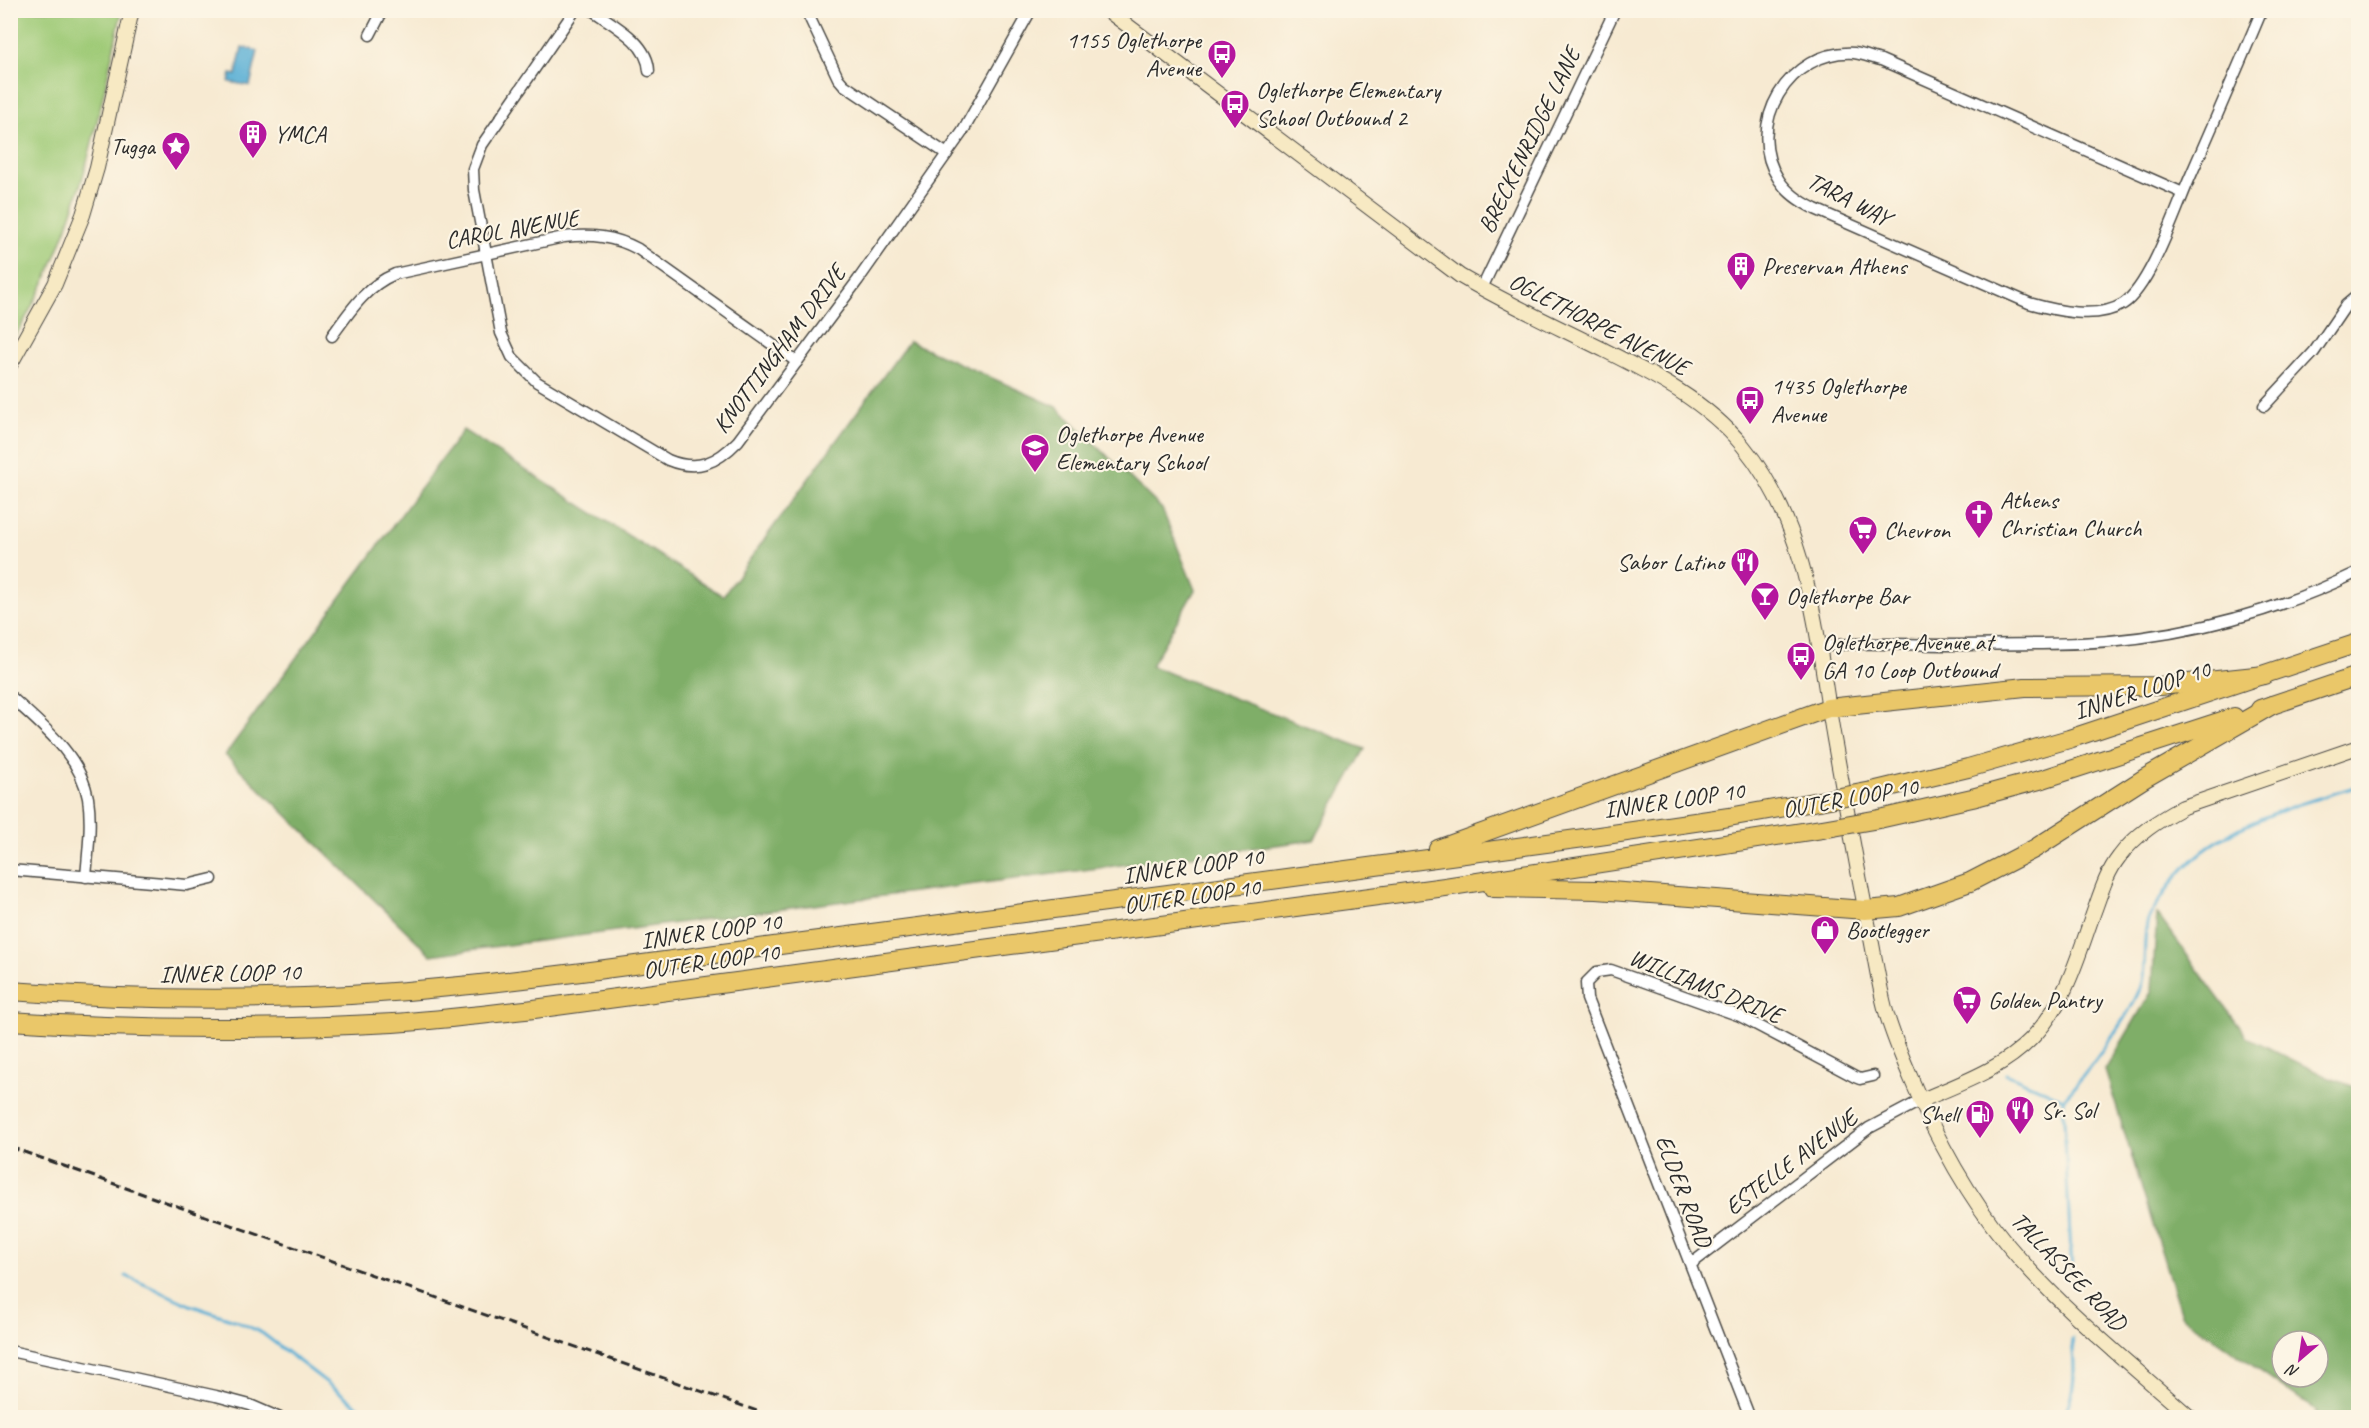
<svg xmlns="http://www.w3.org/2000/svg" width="2369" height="1428" viewBox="0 0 2369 1428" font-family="Caveat,sans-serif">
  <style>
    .green { fill: #9fca77; stroke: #657a51; stroke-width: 1.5 }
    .forest { fill: #7fae68; stroke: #556c4a; stroke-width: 1.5; fill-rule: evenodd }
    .water { fill: #58afd5; stroke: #426d80; stroke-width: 1.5 }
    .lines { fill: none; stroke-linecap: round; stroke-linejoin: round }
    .stream { stroke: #58afd5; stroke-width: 3 }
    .street-casing { stroke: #4a4844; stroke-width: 13 }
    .secondary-casing { stroke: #4a4844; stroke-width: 16 }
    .highway-casing { stroke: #4a4844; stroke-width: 20 }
    .street { stroke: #fff; stroke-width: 10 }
    .secondary { stroke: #f7e9c3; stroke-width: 14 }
    .highway { stroke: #eac769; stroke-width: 18 }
    .rail { stroke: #2b2b2b; stroke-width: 3; stroke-dasharray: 9 4.5; stroke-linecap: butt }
    .highway-bridge-casing { stroke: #4a4844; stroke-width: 20; stroke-linecap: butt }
    .highway-bridge { stroke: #eac769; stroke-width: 18 }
    .labels { text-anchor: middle; stroke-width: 4.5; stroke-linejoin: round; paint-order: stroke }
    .poi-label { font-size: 24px; fill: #2b2b2b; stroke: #fcf5e5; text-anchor: start }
    .street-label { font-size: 24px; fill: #2b2b2b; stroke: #fcf5e5 }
  </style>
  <rect width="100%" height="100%" fill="#fcf5e5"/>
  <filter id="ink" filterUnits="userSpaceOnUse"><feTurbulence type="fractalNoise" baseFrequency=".0167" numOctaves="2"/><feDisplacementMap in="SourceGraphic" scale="12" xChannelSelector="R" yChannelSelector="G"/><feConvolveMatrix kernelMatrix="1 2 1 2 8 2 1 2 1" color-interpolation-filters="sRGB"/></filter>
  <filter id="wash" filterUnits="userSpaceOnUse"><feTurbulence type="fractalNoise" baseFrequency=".008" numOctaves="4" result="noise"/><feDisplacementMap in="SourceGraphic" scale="24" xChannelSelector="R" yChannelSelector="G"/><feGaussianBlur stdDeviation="1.35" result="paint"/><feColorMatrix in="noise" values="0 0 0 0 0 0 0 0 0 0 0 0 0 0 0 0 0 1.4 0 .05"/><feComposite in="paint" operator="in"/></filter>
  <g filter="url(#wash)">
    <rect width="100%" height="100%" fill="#f7ead2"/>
    <path class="green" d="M11,10L122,11C100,107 83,206 38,295C29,311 22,328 11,342Z"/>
    <g class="forest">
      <polygon points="909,341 1057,407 1162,509 1195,590 1151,666 1365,749 1314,840 431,955 225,755 463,430 723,596"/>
      <path d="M2157,914L2247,1037L2327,1077L2358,1088V1417H2312L2317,1411L2181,1315L2105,1070L2152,991ZM2282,1341H2318V1377H2282Z"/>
    </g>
    <polygon class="water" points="242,47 258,51 250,86 229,82 231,74 236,75"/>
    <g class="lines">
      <g class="stream">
        <polyline points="2006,1074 2063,1099"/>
        <path d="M2072,1274L2063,1099C2083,1079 2136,1008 2142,982C2146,963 2143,942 2147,923C2149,914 2156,906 2161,899C2201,829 2287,808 2358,786"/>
        <polyline points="126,1276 190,1305 237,1321 262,1333 373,1418"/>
        <path d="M2062,1418C2077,1393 2075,1367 2072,1339"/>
      </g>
    </g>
  </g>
  <g filter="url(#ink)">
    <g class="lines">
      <g class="street-casing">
        <g id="street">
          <path d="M575,10L482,145L473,169L474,190L501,333L512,357L537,382L668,460C697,472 717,463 738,441L858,280L963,131L1031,10"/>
          <path d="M592,10C613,25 648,42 649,71"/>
          <polyline points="806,10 838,78 844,85 947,154"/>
          <polyline points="370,35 383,10"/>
          <path d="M2183,193L1881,60C1872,58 1863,54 1854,53C1789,49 1743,125 1779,180C1788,194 1801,202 1815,209L2029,303C2057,311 2097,320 2123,304C2151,286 2177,206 2191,175C2215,120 2239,65 2262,10"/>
          <polyline points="1482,288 1615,10"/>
          <path d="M332,336C350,311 366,286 395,274L564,237C591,234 614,236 638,249L797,362"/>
          <polyline points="2264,406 2314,352 2346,305 2358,295"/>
          <path d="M1819,647C1861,641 1903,645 1946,645C1978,645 2010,644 2042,644C2152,644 2259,620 2358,572"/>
          <path d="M10,696C41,725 80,754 88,798C92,824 88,851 86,877"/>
          <polyline points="10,870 187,885 212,879"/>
          <polyline points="1691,1264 1869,1128 1920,1101"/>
          <polyline points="10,1351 216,1396 250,1405 280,1418"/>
          <polyline points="1750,1418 1587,999 1586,983 1597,972 1611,970 1740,1016 1855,1077 1860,1079 1873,1076"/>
        </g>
      </g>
      <g class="secondary-casing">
        <g id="secondary">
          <path d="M1107,10L1460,276C1506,303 1554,325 1602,349C1654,375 1705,400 1743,446C1811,529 1816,638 1834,739C1845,800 1856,862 1868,923C1874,952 1878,981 1885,1008C1891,1032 1901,1054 1910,1076C1935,1136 1966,1194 2007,1244C2061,1309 2128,1362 2191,1418"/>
          <polyline points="10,365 55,284 83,215 97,168 132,10"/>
          <path d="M1920,1101C1958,1084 2001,1070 2031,1039C2067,1003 2079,952 2096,906C2102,889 2108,871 2119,857C2136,834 2159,820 2183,807L2358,747"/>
        </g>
      </g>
      <g class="highway-casing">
        <g id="highway">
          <polyline points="2260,709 2358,676"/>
          <polyline points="1872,791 1968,768 2069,739 2358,643"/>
          <polyline points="1879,819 1972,798 2043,779 2234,717"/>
          <polyline points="1438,849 1828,708 2025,687 2160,686 2265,675"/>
          <polyline points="1493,888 1597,890 1865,910 1899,907 1970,882 2034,849 2145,778 2272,705"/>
          <path d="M10,991C160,1002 311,1002 460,986C577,975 694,956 811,941C1074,907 1336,871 1599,836L1729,817L1819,801"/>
          <path d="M10,1021C138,1030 266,1030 393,1023C440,1020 487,1014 534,1009L1445,887L1822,829"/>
        </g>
      </g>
      <use href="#street" class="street"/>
      <use href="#secondary" class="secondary"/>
      <use href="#highway" class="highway"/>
      <polyline class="rail" points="10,1147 777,1418"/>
      <g class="highway-bridge-casing">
        <g id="highway-bridge">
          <polyline points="1819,801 1872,791"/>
          <polyline points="1822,829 1879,819"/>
        </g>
      </g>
      <use href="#highway-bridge" class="highway-bridge"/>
    </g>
  </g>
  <defs>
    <g id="bus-pin" transform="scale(1.5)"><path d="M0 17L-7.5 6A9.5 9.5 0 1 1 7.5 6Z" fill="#b5179e" stroke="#fcf5e5"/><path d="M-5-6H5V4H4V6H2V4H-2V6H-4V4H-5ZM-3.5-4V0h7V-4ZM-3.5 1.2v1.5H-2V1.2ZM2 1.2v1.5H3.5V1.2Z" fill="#fff"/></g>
    <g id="building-pin" transform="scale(1.5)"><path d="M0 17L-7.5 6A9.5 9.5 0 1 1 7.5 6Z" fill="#b5179e" stroke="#fcf5e5"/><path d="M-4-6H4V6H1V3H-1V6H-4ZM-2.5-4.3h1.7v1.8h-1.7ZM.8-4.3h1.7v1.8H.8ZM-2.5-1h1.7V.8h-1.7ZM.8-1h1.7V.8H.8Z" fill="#fff"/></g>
    <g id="sight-pin" transform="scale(1.5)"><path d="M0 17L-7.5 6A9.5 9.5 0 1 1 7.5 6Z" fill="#b5179e" stroke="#fcf5e5"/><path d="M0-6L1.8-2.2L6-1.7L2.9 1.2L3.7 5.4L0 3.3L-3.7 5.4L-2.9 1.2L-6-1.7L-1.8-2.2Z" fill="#fff"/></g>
    <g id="school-pin" transform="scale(1.5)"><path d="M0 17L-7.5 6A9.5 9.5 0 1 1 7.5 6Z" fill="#b5179e" stroke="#fcf5e5"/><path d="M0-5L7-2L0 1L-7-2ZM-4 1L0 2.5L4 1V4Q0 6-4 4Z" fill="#fff"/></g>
    <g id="church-pin" transform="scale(1.5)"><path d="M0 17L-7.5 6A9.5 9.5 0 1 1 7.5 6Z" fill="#b5179e" stroke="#fcf5e5"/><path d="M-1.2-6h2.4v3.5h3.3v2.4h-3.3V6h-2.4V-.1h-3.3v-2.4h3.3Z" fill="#fff"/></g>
    <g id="supermarket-pin" transform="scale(1.5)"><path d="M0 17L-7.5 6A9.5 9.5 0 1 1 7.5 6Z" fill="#b5179e" stroke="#fcf5e5"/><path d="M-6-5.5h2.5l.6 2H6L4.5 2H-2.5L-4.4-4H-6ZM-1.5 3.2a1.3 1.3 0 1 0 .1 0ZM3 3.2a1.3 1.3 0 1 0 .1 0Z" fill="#fff"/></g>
    <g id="restaurant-pin" transform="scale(1.5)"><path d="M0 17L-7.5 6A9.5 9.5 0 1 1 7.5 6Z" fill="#b5179e" stroke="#fcf5e5"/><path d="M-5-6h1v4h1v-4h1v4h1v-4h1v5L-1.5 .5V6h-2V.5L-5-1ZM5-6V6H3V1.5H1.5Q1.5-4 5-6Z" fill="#fff"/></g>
    <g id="bar-pin" transform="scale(1.5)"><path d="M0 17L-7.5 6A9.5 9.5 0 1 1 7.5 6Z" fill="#b5179e" stroke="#fcf5e5"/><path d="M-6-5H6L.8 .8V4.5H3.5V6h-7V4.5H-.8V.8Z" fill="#fff"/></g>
    <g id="shop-pin" transform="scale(1.5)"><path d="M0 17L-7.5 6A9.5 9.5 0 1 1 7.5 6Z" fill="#b5179e" stroke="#fcf5e5"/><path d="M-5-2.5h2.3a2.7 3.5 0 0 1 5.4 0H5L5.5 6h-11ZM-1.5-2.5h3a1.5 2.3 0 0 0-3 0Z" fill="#fff"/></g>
    <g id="fuel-pin" transform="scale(1.5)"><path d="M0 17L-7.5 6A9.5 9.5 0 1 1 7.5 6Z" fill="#b5179e" stroke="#fcf5e5"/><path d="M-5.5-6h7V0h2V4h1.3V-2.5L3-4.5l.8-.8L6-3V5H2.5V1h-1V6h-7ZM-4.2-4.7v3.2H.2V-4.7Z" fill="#fff"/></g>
  </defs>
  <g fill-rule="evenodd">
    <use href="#bus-pin" x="1222" y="54"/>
    <use href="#bus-pin" x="1235" y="104"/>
    <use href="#building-pin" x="253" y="134"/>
    <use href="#sight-pin" x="176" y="146"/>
    <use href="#building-pin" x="1741" y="266"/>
    <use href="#bus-pin" x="1750" y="400"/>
    <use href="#school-pin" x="1035" y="448"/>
    <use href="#church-pin" x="1979" y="514"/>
    <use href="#supermarket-pin" x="1863" y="530"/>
    <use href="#restaurant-pin" x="1745" y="562"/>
    <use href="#bar-pin" x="1765" y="596"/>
    <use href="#bus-pin" x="1801" y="656"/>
    <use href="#shop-pin" x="1825" y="930"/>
    <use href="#supermarket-pin" x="1967" y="1000"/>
    <use href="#restaurant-pin" x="2020" y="1110"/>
    <use href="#fuel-pin" x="1980" y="1114"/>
  </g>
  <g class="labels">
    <g class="poi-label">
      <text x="1201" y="48" text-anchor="end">1155 Oglethorpe<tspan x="1201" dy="28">Avenue</tspan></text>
      <text x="1256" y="98">Oglethorpe Elementary<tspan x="1256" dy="28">School Outbound 2</tspan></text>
      <text x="274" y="142">YMCA</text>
      <text x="155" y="154" text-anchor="end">Tugga</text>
      <text x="1762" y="274">Preservan Athens</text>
      <text x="1771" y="394">1435 Oglethorpe<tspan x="1771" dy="28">Avenue</tspan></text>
      <text x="1056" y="442">Oglethorpe Avenue<tspan x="1056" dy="28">Elementary School</tspan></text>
      <text x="2000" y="508">Athens<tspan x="2000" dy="28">Christian Church</tspan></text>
      <text x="1884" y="538">Chevron</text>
      <text x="1724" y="570" text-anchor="end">Sabor Latino</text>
      <text x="1786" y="604">Oglethorpe Bar</text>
      <text x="1822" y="650">Oglethorpe Avenue at<tspan x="1822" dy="28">GA 10 Loop Outbound</tspan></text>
      <text x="1846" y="938">Bootlegger</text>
      <text x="1988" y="1008">Golden Pantry</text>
      <text x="2041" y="1118">Sr. Sol</text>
      <text x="1959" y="1122" text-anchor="end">Shell</text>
    </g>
    <g class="street-label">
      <text transform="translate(1529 140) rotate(-64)" y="8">BRECKENRIDGE LANE</text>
      <text transform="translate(1849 199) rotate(27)" y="8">TARA WAY</text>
      <text transform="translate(512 229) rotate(-10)" y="8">CAROL AVENUE</text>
      <text transform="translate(1599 324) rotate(27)" y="8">OGLETHORPE AVENUE</text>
      <text transform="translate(779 349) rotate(-53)" y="8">KNOTTINGHAM DRIVE</text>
      <text transform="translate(2142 690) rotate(-18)" y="8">INNER LOOP 10</text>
      <text transform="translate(1850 798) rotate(-10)" y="8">OUTER LOOP 10</text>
      <text transform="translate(1674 800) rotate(-8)" y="8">INNER LOOP 10</text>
      <text transform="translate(1193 866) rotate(-8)" y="8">INNER LOOP 10</text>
      <text transform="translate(1192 896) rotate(-8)" y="8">OUTER LOOP 10</text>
      <text transform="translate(711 931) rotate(-8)" y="8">INNER LOOP 10</text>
      <text transform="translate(711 961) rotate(-8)" y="8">OUTER LOOP 10</text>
      <text transform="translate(230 973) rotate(-1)" y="8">INNER LOOP 10</text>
      <text transform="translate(1706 986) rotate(22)" y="8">WILLIAMS DRIVE</text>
      <text transform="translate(1791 1162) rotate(-37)" y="8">ESTELLE AVENUE</text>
      <text transform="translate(1684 1191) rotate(69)" y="8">ELDER ROAD</text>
      <text transform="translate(2069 1271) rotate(46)" y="8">TALLASSEE ROAD</text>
    </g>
  </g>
  <rect width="2369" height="1428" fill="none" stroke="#fcf5e5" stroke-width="36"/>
  <g transform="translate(2300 1359) rotate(209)"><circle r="28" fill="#fcf5e5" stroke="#a8a49b" stroke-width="1.5"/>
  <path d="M0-4.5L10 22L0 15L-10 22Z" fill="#b5179e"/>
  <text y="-9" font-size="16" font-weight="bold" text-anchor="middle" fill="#2b2b2b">N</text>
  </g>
</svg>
